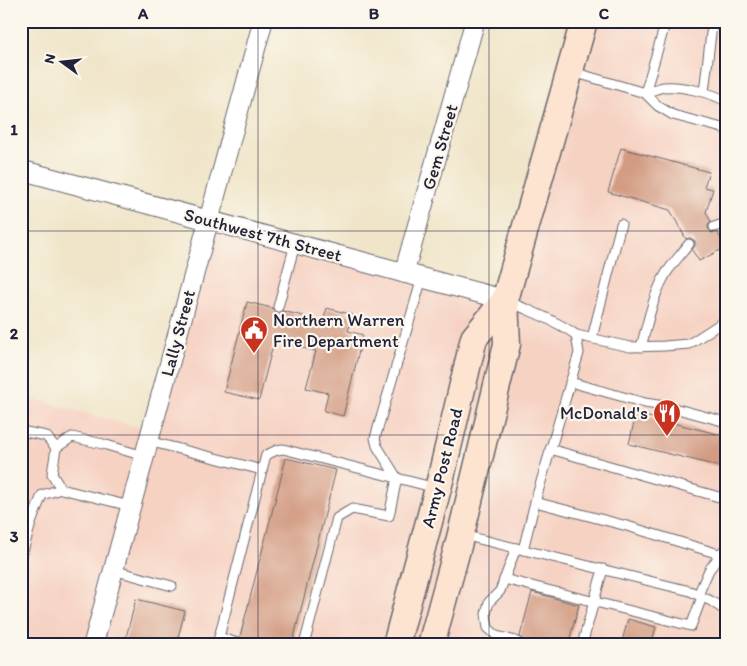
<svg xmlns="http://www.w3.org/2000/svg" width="747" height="666" viewBox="0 0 747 666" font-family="Itim,sans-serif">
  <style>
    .built { fill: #f6d2c3 }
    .building { fill: #d39b83 }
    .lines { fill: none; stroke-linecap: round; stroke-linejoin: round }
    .service-casing { stroke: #6a666d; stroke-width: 11 }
    .minor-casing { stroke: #6a666d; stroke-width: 21 }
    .secondary-casing { stroke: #6a666d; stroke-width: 29 }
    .service { stroke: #fff; stroke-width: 9 }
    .minor { stroke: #fff; stroke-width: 19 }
    .secondary { stroke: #fde4d0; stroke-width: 26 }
    .grid { fill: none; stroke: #22223b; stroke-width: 1; stroke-opacity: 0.55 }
    .labels { text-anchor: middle; stroke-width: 4.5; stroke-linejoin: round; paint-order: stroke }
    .street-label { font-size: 18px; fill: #22223b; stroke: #fbf7ec }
    .poi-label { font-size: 18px; fill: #22223b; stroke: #fbf7ec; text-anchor: start }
    .neatline { fill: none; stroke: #22223b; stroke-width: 2 }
    .grid-label { font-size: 16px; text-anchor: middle; font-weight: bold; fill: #22223b }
  </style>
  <rect width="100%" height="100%" fill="#fbf7ec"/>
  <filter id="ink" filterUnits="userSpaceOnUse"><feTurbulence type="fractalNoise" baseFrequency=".02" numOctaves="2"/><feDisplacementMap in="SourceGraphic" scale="10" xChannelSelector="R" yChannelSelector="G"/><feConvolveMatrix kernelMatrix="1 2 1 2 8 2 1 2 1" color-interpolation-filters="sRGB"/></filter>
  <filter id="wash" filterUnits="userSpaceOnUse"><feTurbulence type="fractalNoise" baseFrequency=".0096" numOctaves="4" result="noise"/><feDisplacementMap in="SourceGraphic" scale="20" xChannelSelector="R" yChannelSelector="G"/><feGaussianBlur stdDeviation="1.12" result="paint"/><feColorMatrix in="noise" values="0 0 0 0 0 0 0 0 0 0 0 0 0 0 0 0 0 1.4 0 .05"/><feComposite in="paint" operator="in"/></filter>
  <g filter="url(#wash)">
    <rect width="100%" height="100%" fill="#f0e5c9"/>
    <polygon class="built" points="584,21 726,21 726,645 21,645 21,396 140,428 153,423 209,220 505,299"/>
    <g id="blocks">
      <g class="building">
        <polygon points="621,148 709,172 704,187 713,189 706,212 711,222 708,225 708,228 712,233 717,232 726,247 699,261 692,250 695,245 695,241 690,238 686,239 670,210 608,192"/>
        <polygon points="247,302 272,308 277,313 283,311 323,321 327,308 353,315 348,331 363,335 343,416 324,411 328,393 306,388 316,351 274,341 259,400 224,392"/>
        <polygon points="636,414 726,436 726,468 629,444"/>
        <polygon points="286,458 336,470 292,645 254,645 240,637"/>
        <polygon points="532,592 579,605 568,645 521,645 522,640 520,636"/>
        <polygon points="136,599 185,611 176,645 124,645"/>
        <polygon points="628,619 656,627 651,645 621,645"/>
      </g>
    </g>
  </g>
  <g filter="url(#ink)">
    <use href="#blocks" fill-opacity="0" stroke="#6a666d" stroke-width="1"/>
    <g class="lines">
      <g class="service-casing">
        <g id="service">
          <polyline points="573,72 645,93 658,106 673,115 726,129"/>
          <polyline points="704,92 711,33 714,21"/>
          <path d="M645,93C651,91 658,88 664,87C680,85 712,93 726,101"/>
          <polyline points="645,93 666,21"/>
          <polyline points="714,227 726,223"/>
          <path d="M508,301C531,312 556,320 576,335L579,353L535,502L523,550"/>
          <polyline points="278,307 295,244"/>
          <polyline points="576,335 630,347 664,346 689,344 726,320"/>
          <polyline points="592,338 621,224"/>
          <path d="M641,347C648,322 653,294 667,272C674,262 682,253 689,244"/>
          <polyline points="570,382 645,403 670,407 726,422"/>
          <polyline points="21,431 46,436 56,448"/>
          <polyline points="148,441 262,470"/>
          <polyline points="550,449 726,499"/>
          <polyline points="61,489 52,474 56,448 72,437 103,444 144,456"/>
          <polyline points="535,502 627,526 719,554"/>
          <polyline points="463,535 690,591 711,601 726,611"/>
          <polyline points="516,548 500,591 489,602 486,614 488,628 497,636 516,641"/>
          <polyline points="21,558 31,523 42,495 61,489 130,506"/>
          <polyline points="113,570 172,586"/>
          <polyline points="504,579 691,626 702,597"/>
          <polyline points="698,595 709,570 726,547"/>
          <polyline points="219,637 243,645"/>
          <polyline points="217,645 266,455 277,450 283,449 436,488"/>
          <polyline points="304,645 337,518 352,509 389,516 397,478 377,446 375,438 422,278"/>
          <polyline points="582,645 603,569"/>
        </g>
      </g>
      <g class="minor-casing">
        <g id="minor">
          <polyline points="21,170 505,300"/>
          <polyline points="404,273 475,21"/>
          <polyline points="93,645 263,21"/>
        </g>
      </g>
      <g class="secondary-casing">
        <g id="secondary">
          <polyline points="396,645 441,477 474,338 505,300"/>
          <polyline points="431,645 459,542 507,344 505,300 584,21"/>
        </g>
      </g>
      <use href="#service" class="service"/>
      <use href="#minor" class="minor"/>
      <use href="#secondary" class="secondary"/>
    </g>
  </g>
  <path class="grid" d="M258,21V645M489,21V645M21,231H726M21,435H726"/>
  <defs>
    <g id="civic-pin" transform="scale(1.4375)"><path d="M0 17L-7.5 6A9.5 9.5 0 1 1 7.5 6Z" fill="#c8321e" stroke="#fbf7ec"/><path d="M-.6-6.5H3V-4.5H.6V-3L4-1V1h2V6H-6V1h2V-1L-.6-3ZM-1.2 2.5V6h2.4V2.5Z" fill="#fff"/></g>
    <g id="restaurant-pin" transform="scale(1.4375)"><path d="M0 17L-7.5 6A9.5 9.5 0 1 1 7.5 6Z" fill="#c8321e" stroke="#fbf7ec"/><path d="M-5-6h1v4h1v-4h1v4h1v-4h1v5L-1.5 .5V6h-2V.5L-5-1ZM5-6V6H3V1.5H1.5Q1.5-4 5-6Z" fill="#fff"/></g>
  </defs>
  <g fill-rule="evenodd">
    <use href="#civic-pin" x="254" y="330"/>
    <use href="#restaurant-pin" x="667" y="413"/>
  </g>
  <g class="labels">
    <g class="street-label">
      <text transform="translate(440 147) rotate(-74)" y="6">Gem Street</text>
      <text transform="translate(263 235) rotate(15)" y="6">Southwest 7th Street</text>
      <text transform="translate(178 333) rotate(-75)" y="6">Lally Street</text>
      <text transform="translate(442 468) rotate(-76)" y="6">Army Post Road</text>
    </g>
    <g class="poi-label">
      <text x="273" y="326">Northern Warren<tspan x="273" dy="21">Fire Department</tspan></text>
      <text x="648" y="419" text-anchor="end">McDonald's</text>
    </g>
  </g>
  <rect width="747" height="666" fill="none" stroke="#fbf7ec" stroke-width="55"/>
  <g transform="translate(62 62) rotate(285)" stroke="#fbf7ec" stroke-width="4" paint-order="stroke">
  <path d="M0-4L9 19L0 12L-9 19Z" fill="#22223b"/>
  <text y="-8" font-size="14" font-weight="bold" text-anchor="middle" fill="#22223b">N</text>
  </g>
  <rect x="28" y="28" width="692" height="610" class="neatline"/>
  <g class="grid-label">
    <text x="143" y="19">A</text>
    <text x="374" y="19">B</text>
    <text x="604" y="19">C</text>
    <text x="14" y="135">1</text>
    <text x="14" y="339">2</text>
    <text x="14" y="542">3</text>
  </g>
</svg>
